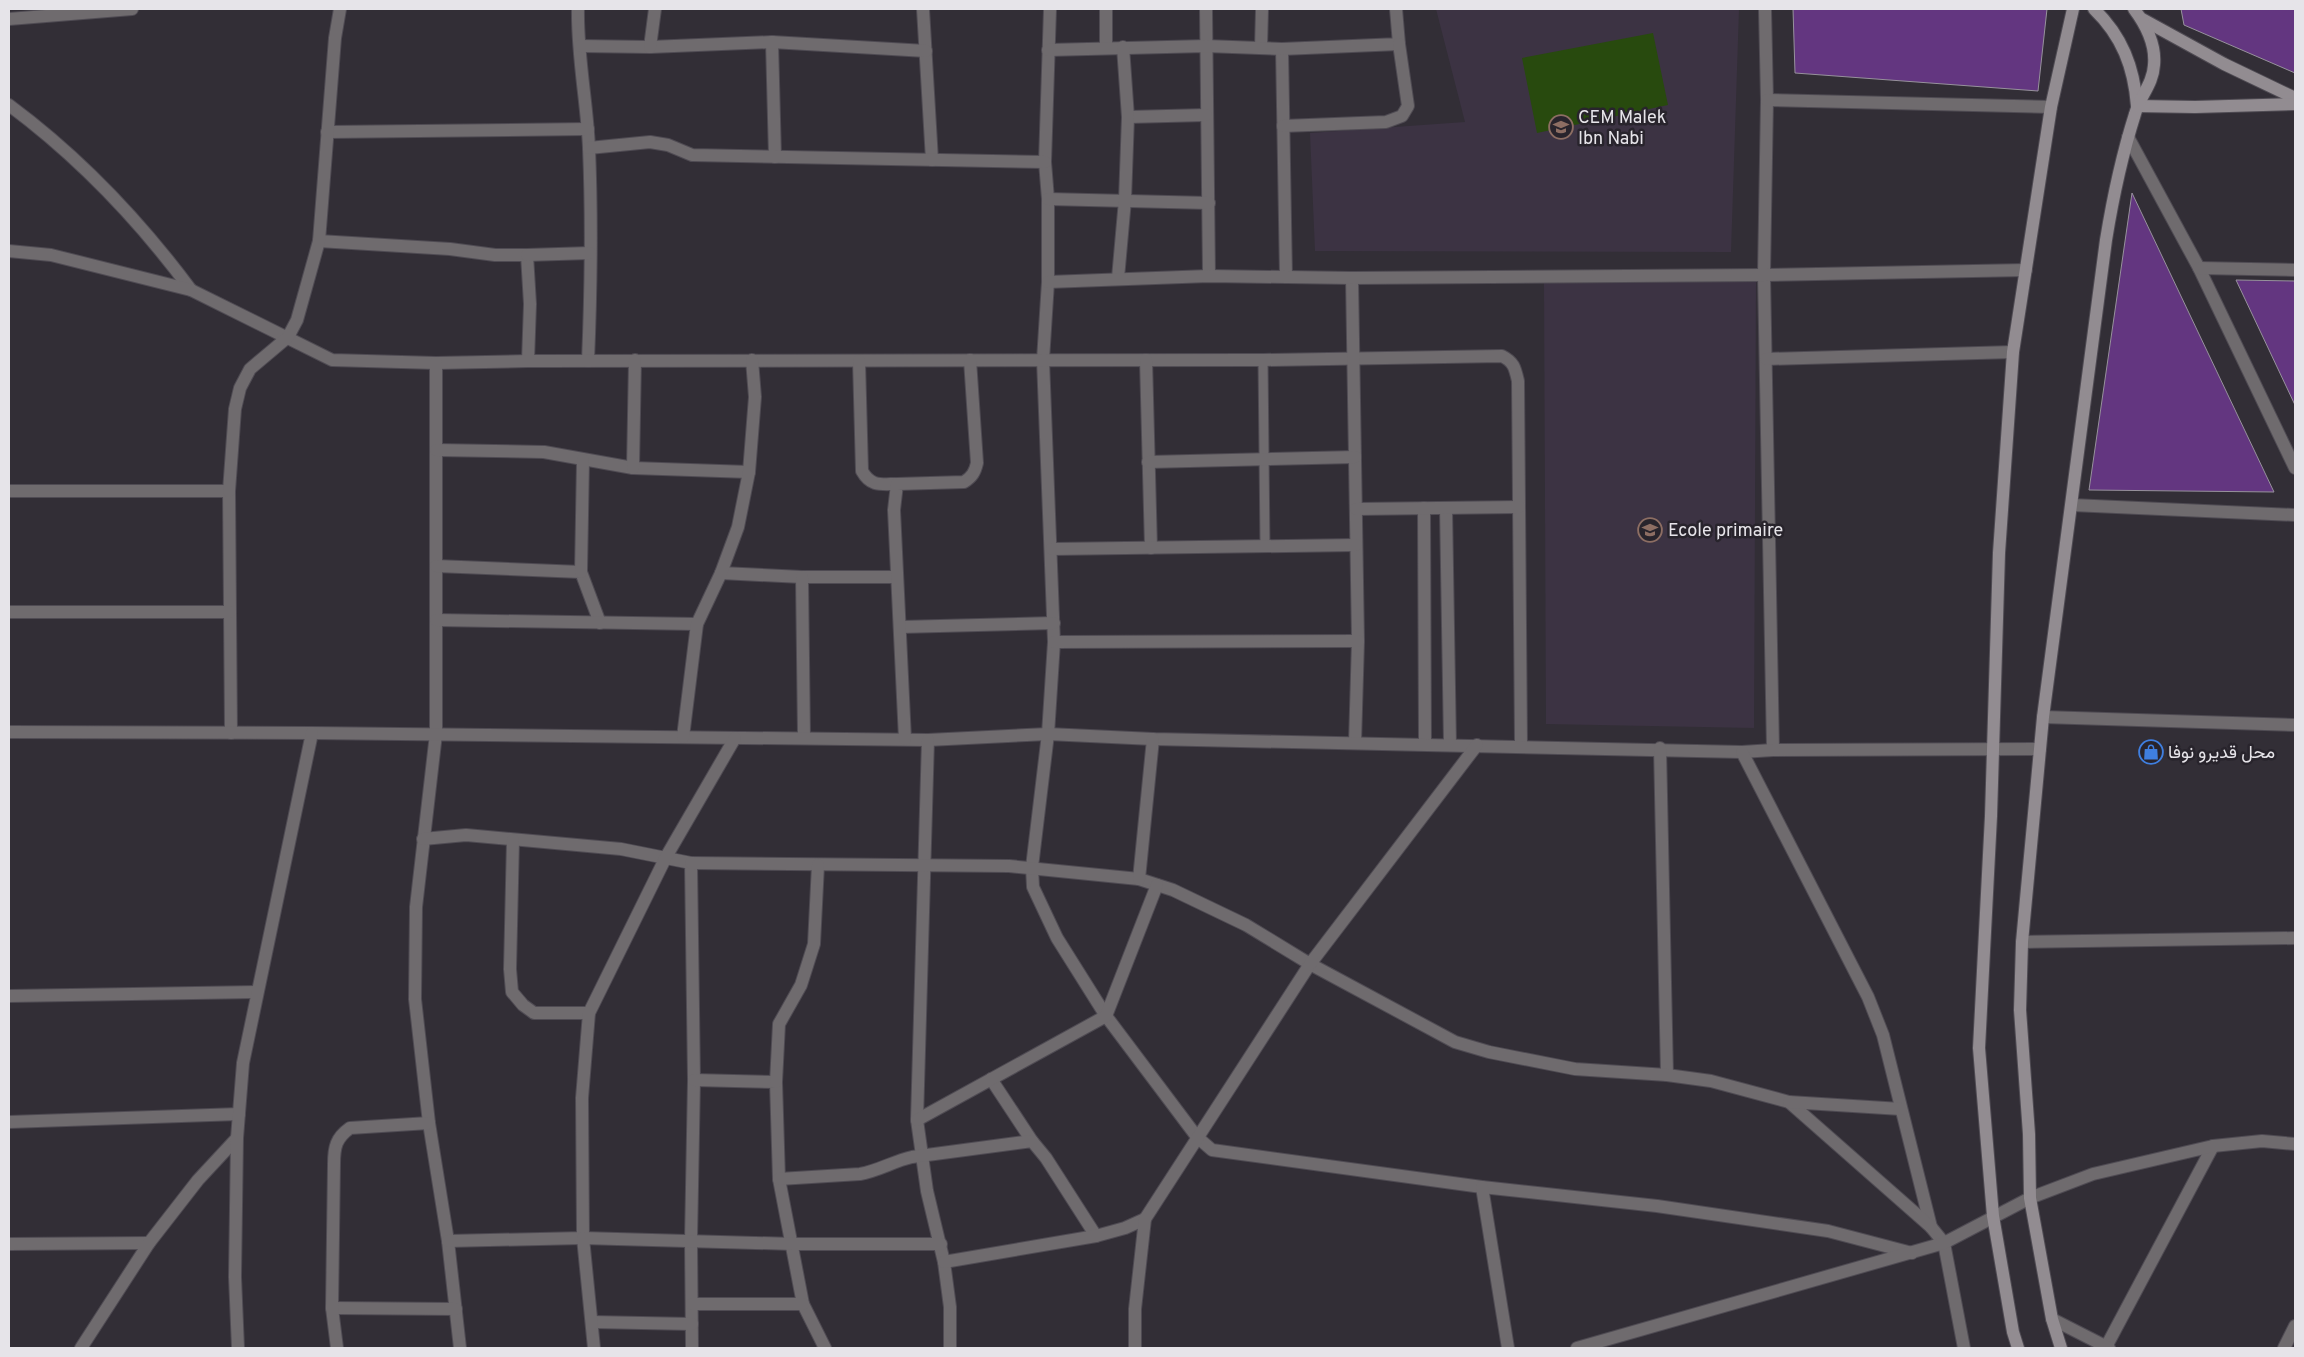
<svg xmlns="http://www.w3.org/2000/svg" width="2304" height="1357" viewBox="0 0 2304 1357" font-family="Overpass,Vazirmatn,sans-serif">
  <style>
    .education { fill: #3c3343 }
    .green { fill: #284a0e }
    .building { fill: #633680; stroke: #97929c }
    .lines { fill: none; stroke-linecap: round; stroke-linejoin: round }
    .service-casing { stroke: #4f4b53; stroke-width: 11 }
    .minor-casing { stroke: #4f4b53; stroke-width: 14 }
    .tertiary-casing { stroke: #4f4b53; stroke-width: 14 }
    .secondary-casing { stroke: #4f4b53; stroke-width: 14 }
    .service { stroke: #6f6b6e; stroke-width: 9 }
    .minor { stroke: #6f6b6e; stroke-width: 12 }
    .tertiary { stroke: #6f6b6e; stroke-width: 12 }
    .secondary { stroke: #928c91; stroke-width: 12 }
    .labels { text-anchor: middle; stroke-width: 5; stroke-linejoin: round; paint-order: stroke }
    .poi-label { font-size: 18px; fill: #e6e4e9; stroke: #28242c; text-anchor: start }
  </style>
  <rect width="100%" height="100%" fill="#322e36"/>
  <g class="education">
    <polygon points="1436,9 1739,9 1731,252 1315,251 1310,133 1465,122"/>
    <polygon points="1756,280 1754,728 1546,724 1544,281"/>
  </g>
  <polygon class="green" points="1653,33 1668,105 1537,133 1522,58"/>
  <g class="building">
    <polygon points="1793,9 2047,9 2038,91 1795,73"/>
    <polygon points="2181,9 2295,9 2295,73 2184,25"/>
    <polygon points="2132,193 2274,492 2089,490"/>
    <polygon points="2236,280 2295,281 2295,405"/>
  </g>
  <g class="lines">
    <g class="service-casing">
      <polyline id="service" points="1263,360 1265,546"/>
    </g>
    <g class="minor-casing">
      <g id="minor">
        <path d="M578,9C577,55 587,102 589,148C592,219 591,290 588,361"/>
        <polyline points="923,9 932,160"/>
        <polyline points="1050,9 1045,162 1048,199 1048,282 1043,360 1054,642 1048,734 1032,867 1033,887 1057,938 1106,1016 1197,1137 1212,1150 1482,1187 1657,1206 1828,1231 1912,1253"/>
        <polyline points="1106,9 1106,48"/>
        <polyline points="1206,9 1209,276"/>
        <polyline points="1765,9 1767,100 1764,275 1773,750"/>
        <polyline points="9,19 132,9"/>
        <polyline points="772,42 775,157"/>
        <polyline points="580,46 650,47 772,42 926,51"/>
        <polyline points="650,47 655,9"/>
        <polyline points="1261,48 1262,9"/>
        <polyline points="1282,49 1286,277"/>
        <polyline points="1048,50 1206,46 1282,49 1399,44 1396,9"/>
        <polyline points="1767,100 2051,107"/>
        <path d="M9,105C79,157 139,220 191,290"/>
        <polyline points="1128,117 1206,115"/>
        <polyline points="1283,126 1386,122 1402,116 1408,106 1399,44"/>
        <polyline points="327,132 588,129"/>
        <polyline points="2128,137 2199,268 2295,468"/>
        <polyline points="589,148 650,142 668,145 692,155 1045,162"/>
        <polyline points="1048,199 1209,203"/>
        <polyline points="319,241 450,249 495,255 527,255 530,304 528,361"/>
        <path d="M9,251L51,255L191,290L332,360L436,363L528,361L1263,360L1502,356C1514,362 1515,368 1518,381L1521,746"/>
        <polyline points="527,255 590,253"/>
        <polyline points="2199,268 2295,270"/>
        <polyline points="1118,278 1125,200 1128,117 1123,47"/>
        <polyline points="1352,278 1358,641 1355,743"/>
        <polyline points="1048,282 1209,276 1352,278 1764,275 2026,270"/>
        <polyline points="1766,359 2013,352"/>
        <polyline points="1146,360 1151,548"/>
        <path d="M859,361L862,471C871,487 881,484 897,484"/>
        <polyline points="436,363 436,734 416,907 415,999 429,1123 448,1241 460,1348"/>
        <polyline points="436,450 544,452 633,468 749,472"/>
        <polyline points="1148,462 1355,457"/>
        <polyline points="633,468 635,360"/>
        <polyline points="9,491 229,491 231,733"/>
        <polyline points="229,491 235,409 240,388 250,369 288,337 297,320 319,241 335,38 340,9"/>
        <polyline points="2072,505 2295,515"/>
        <polyline points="1424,508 1425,744"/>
        <polyline points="1446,508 1450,745"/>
        <polyline points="1356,509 1519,507"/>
        <polyline points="1052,549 1356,545"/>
        <polyline points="436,566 581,572 600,623"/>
        <polyline points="581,572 583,460"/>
        <polyline points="721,573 802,577 897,577"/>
        <polyline points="802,577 804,738"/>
        <polyline points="9,612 230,612"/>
        <polyline points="436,620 697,624"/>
        <polyline points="900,627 1054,623"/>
        <polyline points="1054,642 1358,641"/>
        <polyline points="2043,717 2295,725"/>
        <polyline points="9,732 312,733 928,740 1048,734 1153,739 1742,752 1773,750 2040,749"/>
        <polyline points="683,737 697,624 721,573 738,527 749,472 755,397 752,360"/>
        <path d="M905,739L894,510L897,484L964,482C972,477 975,472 977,463L970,360"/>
        <polyline points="928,740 917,1120 927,1191 944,1262 950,1307 950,1348"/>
        <polyline points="1660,748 1667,1075"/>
        <polyline points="1742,752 1868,997 1883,1035 1931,1227"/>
        <polyline points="423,839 466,835 621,849 691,863 694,1080 691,1240 692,1348"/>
        <polyline points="513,840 510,969 512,992 523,1005 534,1013 589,1013"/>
        <polyline points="691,863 1009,866 1139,879 1173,890 1246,925 1310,964 1455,1042 1489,1052 1575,1069 1667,1075 1711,1081 1789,1102 1931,1227 1944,1243 1964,1348"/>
        <polyline points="1139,879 1153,739"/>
        <polyline points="2022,942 2295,938"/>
        <polyline points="9,996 257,992"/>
        <polyline points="991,1079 1032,1141"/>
        <polyline points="694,1080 776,1082 779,1179 803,1304 825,1348"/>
        <polyline points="776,1082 779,1024 801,985 814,944 818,865"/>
        <polyline points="1789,1102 1901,1109"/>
        <polyline points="917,1120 1106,1016 1157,885"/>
        <polyline points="9,1122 239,1114"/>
        <path d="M779,1179L860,1174C878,1171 894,1161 912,1157L1032,1141L1046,1158L1096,1236"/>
        <polyline points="1482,1187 1508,1348"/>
        <polyline points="448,1241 583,1238 582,1098 589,1013 666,857 735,738"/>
        <polyline points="9,1244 149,1243"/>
        <polyline points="944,1262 1096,1236 1125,1228 1145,1219"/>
        <polyline points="692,1304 803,1304"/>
        <polyline points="332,1308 456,1309"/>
        <polyline points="592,1322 692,1324"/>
        <polyline points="2106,1347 2213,1146"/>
        <polyline points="81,1348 149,1243 198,1180 237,1138"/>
        <polyline points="238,1348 235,1277 237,1138 243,1063 312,733"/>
        <path d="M337,1348L332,1308L334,1164C334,1147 336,1138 350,1128L429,1123"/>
        <polyline points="594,1348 583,1238 793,1244 941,1244"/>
        <polyline points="1135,1348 1135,1309 1145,1219 1310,964 1477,745"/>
        <polyline points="1577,1348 1944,1243 2030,1198 2093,1174 2213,1146 2262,1141 2295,1144"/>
        <polyline points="2284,1348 2295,1326"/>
      </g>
    </g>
    <g class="tertiary-casing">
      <polyline id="tertiary" points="2052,1319 2109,1348"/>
    </g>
    <g class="secondary-casing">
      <g id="secondary">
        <path d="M2094,9C2122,36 2134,67 2137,106"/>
        <polyline points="2142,19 2224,64 2295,98"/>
        <polyline points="2137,106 2195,107 2295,104"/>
        <polyline points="2018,1348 2013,1332 1993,1216 1979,1048 1991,816 1999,553 2013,352 2051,107 2073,9"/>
        <path d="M2061,1348L2052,1319L2030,1198L2029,1134L2020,1010L2022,942L2043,717L2106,240C2113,197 2122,155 2135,114C2140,96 2153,84 2154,65C2156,44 2146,25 2134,9"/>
      </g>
    </g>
    <use href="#service" class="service"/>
    <use href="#minor" class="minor"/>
    <use href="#tertiary" class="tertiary"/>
    <use href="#secondary" class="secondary"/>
  </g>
  <defs>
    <g id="school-ring" transform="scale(1.25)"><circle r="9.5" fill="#28242c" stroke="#8d6e63" stroke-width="1.5"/><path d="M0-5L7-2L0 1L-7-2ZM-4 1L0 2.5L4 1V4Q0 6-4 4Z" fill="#8d6e63"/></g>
    <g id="shop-ring" transform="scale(1.25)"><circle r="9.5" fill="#28242c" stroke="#3f7fe0" stroke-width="1.5"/><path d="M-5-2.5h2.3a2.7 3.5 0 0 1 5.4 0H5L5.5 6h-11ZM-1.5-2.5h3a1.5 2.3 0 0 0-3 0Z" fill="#3f7fe0"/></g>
  </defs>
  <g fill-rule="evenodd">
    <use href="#school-ring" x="1561" y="127"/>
    <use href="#school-ring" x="1650" y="530"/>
    <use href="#shop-ring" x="2151" y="752"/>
  </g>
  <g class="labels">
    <g class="poi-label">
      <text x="1578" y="123">CEM Malek<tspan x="1578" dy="21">Ibn Nabi</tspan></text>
      <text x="1668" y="536">Ecole primaire</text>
      <text x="2168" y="758">محل قديرو نوفا</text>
    </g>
  </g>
  <rect width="2304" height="1357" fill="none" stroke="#e6e4e9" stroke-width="20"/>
</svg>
